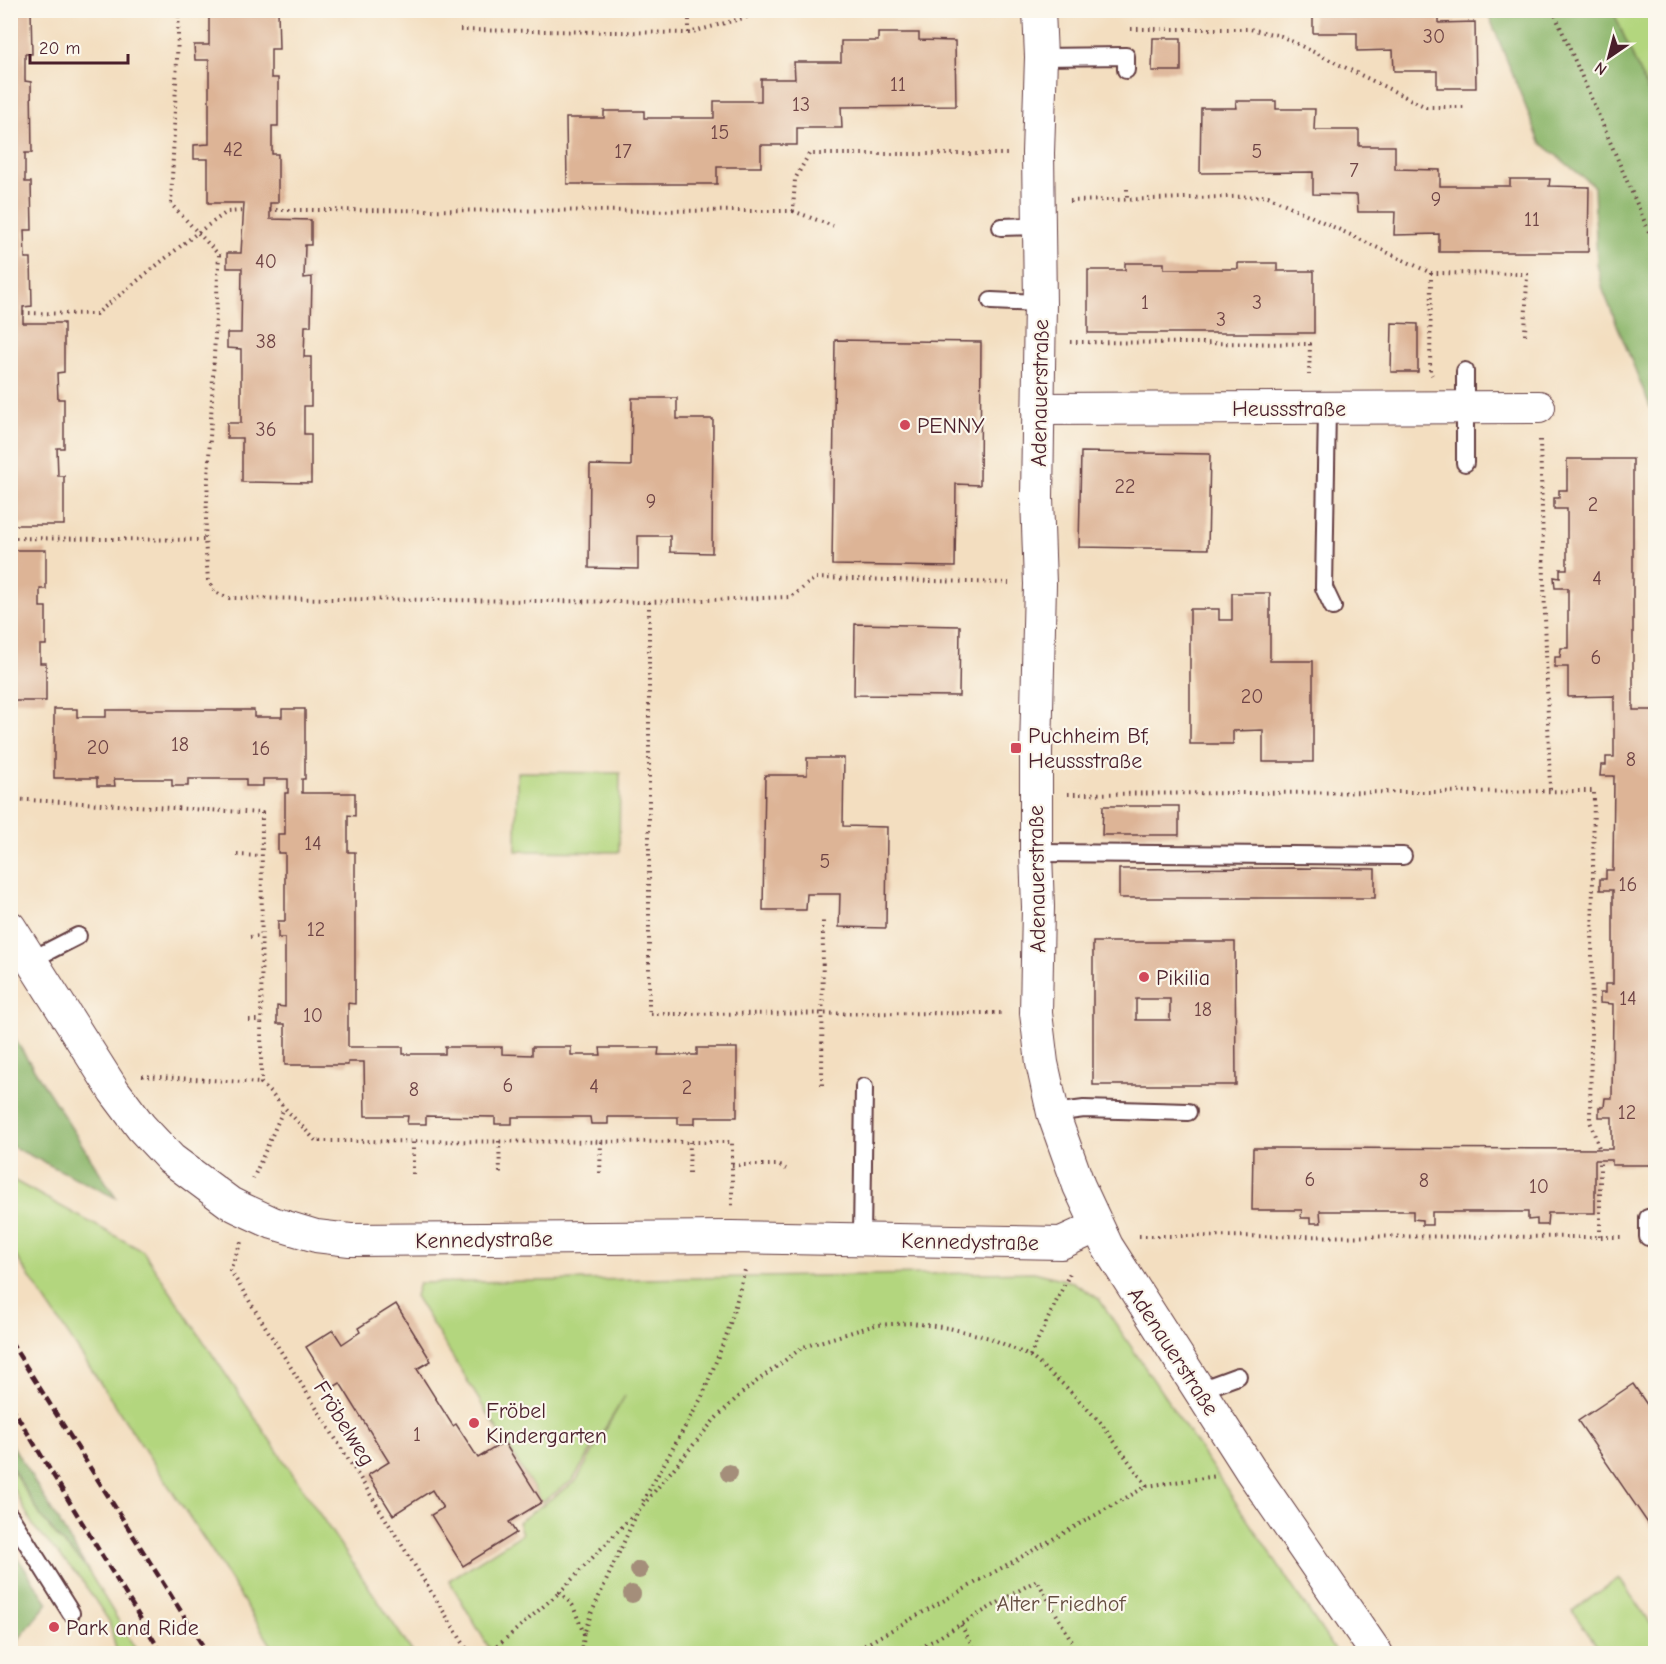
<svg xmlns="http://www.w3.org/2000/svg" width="1666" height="1664" viewBox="0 0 1666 1664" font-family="'Comic Neue',sans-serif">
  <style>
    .green { fill: #b3d67e; stroke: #7e7a54; stroke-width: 1.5 }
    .forest { fill: #8eb76d; stroke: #6c6b4c; stroke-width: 1.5 }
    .building { fill: #ddb496; fill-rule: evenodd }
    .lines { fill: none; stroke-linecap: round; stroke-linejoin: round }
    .lane-casing { stroke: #633c41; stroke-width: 20 }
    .street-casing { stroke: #633c41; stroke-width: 34 }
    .path { stroke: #633c41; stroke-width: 4; stroke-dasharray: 1.5 4.5; stroke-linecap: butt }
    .lane { stroke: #fff; stroke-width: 16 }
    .street { stroke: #fff; stroke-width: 32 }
    .rail { stroke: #4a1f2b; stroke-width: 4.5; stroke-dasharray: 9 4.5; stroke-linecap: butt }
    .tree { fill: #a48e7a }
    .poi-dot { fill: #d1495b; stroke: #fbf7ec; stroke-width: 2 }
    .labels { text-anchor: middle; stroke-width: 4.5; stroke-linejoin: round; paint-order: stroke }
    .number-label { font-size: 20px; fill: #6f4446 }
    .street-label { font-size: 22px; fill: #4a1f2b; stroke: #fbf7ec }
    .poi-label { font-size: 22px; fill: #4a1f2b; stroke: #fbf7ec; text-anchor: start }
    .park-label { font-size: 22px; fill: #644d40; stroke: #fbf7ec }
  </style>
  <rect width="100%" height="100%" fill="#fbf7ec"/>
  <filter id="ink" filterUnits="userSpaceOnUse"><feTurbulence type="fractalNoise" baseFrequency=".0167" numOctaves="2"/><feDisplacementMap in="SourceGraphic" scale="12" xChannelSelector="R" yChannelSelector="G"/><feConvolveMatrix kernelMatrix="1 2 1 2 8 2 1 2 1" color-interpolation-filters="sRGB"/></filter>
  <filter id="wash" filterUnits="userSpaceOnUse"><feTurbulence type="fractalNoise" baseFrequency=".008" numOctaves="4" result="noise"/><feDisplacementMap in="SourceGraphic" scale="24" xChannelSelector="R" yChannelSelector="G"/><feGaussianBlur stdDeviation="1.35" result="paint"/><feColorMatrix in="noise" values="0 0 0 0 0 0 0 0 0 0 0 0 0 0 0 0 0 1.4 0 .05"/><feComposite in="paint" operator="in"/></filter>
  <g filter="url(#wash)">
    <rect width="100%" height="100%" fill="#f3dec0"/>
    <g class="green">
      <polygon points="1613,11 1655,11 1655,108"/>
      <polygon points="517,772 620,773 619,852 516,851"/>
      <polygon points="11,1179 143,1251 413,1653 276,1653 212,1551 11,1249"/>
      <polygon points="1034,1272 1073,1282 1099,1299 1337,1653 492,1653 449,1580 522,1534 518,1522 576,1481 625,1396 573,1480 542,1502 415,1296 419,1283"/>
      <polygon points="10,1466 42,1518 60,1540 86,1567 138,1653 117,1653 109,1621 81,1579 34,1527 11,1484"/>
      <polygon points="1619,1578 1655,1630 1655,1653 1602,1653 1572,1611"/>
    </g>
    <g class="forest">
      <polygon points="1487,11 1613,11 1655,108 1655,419 1603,290 1597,264 1594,186 1540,142"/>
      <polygon points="10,1033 11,1033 116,1198 11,1146"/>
      <polygon points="11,1443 86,1567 60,1540 42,1518 11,1466"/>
      <polygon points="11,1548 48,1603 18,1640 11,1654"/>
    </g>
    <g id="blocks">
      <g class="building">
        <polygon points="10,10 31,10 32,54 25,54 25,81 31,82 32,153 25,153 25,182 31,182 32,230 24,230 25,258 31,258 32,306 23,307 23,323 64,323 64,372 57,373 58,399 64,399 64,448 57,448 58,476 64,476 64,525 10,525"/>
        <polygon points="209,10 278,10 279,49 271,49 271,78 278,78 278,126 272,126 272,154 278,154 278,203 270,203 270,219 311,220 311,245 305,245 304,278 312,277 311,326 305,326 304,357 311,357 311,406 304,406 304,434 311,434 311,483 242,482 242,438 227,438 227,423 241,423 241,349 227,348 227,333 241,333 242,268 227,268 227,253 241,253 244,203 208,203 208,159 194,159 194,145 209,144 209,60 195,60 194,45 209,45"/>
        <polygon points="1313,10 1439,10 1439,23 1475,22 1476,88 1437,88 1437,71 1394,71 1393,50 1357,51 1357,33 1313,33"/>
        <polygon points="878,33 919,33 919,40 955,41 956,106 841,107 842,128 797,128 797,145 761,145 761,167 717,167 717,184 567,184 566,118 604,118 604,111 644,111 644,118 714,118 714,101 761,101 761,79 795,79 794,62 841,62 841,41 878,41"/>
        <polygon points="1153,38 1181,38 1181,71 1152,71"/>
        <polygon points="1236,101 1276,101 1276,109 1315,109 1314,130 1359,130 1359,146 1395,146 1395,169 1440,170 1440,186 1510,186 1510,179 1550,179 1549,186 1589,187 1588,252 1439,252 1439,234 1394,235 1395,212 1358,212 1357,195 1313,194 1313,172 1200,173 1201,108 1237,108"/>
        <polygon points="1125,263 1164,263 1164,269 1238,269 1238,263 1277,263 1277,271 1314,271 1314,333 1088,333 1088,270 1125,270"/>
        <polygon points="1392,323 1418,324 1418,372 1391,372"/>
        <polygon points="835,340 981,342 980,485 956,484 955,567 832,565"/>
        <polygon points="632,398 677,398 677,419 713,419 712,553 670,552 670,536 638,536 638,569 589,568 590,465 631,466"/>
        <polygon points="1081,452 1210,454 1208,549 1079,547"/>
        <polygon points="1567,459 1633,459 1633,710 1656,710 1656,1165 1612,1165 1612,1160 1595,1160 1595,1213 1548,1213 1547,1225 1537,1225 1537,1219 1528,1220 1528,1212 1432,1212 1432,1225 1422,1225 1422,1220 1413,1219 1413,1211 1320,1211 1321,1223 1310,1223 1310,1218 1301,1218 1302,1210 1252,1210 1253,1148 1612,1149 1612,1117 1599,1117 1599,1107 1604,1107 1605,1098 1612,1098 1613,1004 1600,1003 1600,993 1605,993 1605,984 1613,984 1613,890 1600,890 1600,879 1606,879 1606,870 1613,870 1614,776 1600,776 1601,765 1606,765 1606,757 1614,757 1614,696 1568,697 1568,667 1555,667 1555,657 1560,657 1561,648 1568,648 1568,588 1555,588 1554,577 1560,578 1560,569 1567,569 1567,509 1554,509 1554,498 1559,498 1559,490 1567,490"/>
        <polygon points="10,550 46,550 46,589 40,589 40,607 46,607 46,645 40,645 40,663 46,663 46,701 10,701"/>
        <polygon points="1232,593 1270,593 1270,661 1313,661 1313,762 1263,762 1263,730 1233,731 1233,744 1190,744 1190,609 1219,609 1219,620 1232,620"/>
        <polygon points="855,624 960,626 959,696 854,695"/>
        <polygon points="54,709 77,709 77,717 106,717 106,710 254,710 254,717 282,717 282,709 305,709 305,779 302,779 302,793 355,793 355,816 348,815 348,852 355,852 355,1004 348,1003 348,1047 403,1047 403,1054 445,1054 445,1047 502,1047 502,1054 532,1055 532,1047 571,1047 571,1055 601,1055 600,1048 659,1048 658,1055 697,1055 697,1048 737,1048 737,1117 695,1117 695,1124 678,1124 678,1117 608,1117 608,1124 591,1124 590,1117 512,1117 512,1124 495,1124 495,1117 426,1116 426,1124 407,1124 408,1116 365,1116 364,1062 348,1062 348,1065 285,1065 285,1024 277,1024 277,1006 285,1007 285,938 278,938 278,921 285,921 285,853 278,853 278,834 285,834 285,793 288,793 288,779 263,779 263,786 246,786 246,779 188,779 188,786 172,786 172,779 114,779 115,786 97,786 97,778 54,778"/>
        <polygon points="807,758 844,758 843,826 887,827 886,928 839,927 840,894 807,894 806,910 763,910 765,775 807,775"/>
        <polygon points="1103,806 1179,806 1179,835 1102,835"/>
        <polygon points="1300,868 1375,869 1375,898 1119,898 1119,869"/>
        <path d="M1093,942H1235L1236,1085H1093ZM1136,999H1170V1020H1136Z"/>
        <polygon points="396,1304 431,1361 417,1369 453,1426 456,1424 478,1458 504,1442 542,1502 509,1522 516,1533 463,1566 431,1515 443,1508 432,1490 393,1515 368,1475 389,1462 340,1383 332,1388 306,1347 333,1330 342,1344 360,1332 358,1328"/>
        <polygon points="1633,1384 1656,1418 1656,1535 1578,1421"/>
      </g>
    </g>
  </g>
  <g filter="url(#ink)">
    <use href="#blocks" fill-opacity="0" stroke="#633c41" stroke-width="1.5"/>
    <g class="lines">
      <g class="lane-casing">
        <g id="lane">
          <polyline points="1041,57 1126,56 1126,70"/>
          <polyline points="1001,227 1039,226"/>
          <polyline points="991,301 1040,303"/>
          <polyline points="1465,371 1465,463"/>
          <polyline points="1327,408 1324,588 1333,607"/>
          <polyline points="1036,853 1403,856"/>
          <polyline points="31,960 78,936"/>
          <polyline points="1053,1113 1084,1109 1188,1112"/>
          <polyline points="1648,1237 1648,1218 1656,1216"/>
          <polyline points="862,1238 864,1087"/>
          <polyline points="1200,1390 1238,1376"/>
          <polyline points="10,1516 71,1613"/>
        </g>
      </g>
      <g class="street-casing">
        <g id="street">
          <polyline points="1039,10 1041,57 1038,153 1040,303 1037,497 1040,584 1036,752 1036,853 1038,907 1036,1013 1042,1063 1053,1113 1079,1186 1107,1246 1251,1471 1377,1654"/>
          <polyline points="1038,409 1539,407"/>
          <polyline points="10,927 114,1091 141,1127 171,1159 230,1203 240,1208 273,1223 316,1236 350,1240 731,1237 1061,1243 1096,1227"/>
        </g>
      </g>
      <g class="path">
        <polyline points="179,10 171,204 219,255 205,540"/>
        <polyline points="1553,10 1656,248"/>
        <polyline points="1131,29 1250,29 1281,36 1426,107 1464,107"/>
        <polyline points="460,30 689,33 772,10"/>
        <polyline points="689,33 689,10"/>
        <polyline points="1127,189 1127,200"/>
        <polyline points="1070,201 1268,196 1431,273 1527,274 1525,336"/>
        <polyline points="270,210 793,211 795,179 809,154 1007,154"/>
        <polyline points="793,211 833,226"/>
        <polyline points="1431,273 1430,372 1432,375"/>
        <polyline points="23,313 96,314 197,233 227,212 244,211"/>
        <polyline points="1070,342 1310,344 1309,375"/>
        <polyline points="1540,440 1550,790"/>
        <polyline points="10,538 205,540 208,580 215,592 229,598 649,602 791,597 815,578 1009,583"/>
        <polyline points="649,602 649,1014 1005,1013"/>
        <polyline points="1068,794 1594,791 1590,1121 1599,1148"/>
        <polyline points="10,799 262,813 261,1083 316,1141 732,1142 732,1206"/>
        <polyline points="237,855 261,856"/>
        <polyline points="250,937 261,936"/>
        <polyline points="249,1020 261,1020"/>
        <polyline points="142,1076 261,1083"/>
        <polyline points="822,1085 823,921"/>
        <polyline points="499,1141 500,1173"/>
        <polyline points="732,1165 778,1165 786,1169"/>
        <polyline points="600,1173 601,1141"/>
        <polyline points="689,1173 690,1142"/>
        <polyline points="413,1174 413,1141"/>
        <polyline points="253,1179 284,1108"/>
        <polyline points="1139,1236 1623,1237"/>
        <polyline points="1600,1237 1600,1160"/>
        <polyline points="241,1242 230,1270 470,1654"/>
        <polyline points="1030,1356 1070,1273"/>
        <polyline points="643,1501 702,1397 728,1331 745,1270"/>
        <polyline points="961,1625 977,1654"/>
        <polyline points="584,1634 573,1606 560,1592 634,1514"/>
        <polyline points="488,1654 560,1592"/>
        <polyline points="582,1654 584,1634 591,1614 638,1511 715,1419 745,1390 803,1347 875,1325 912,1323 949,1328 990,1338 1030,1356 1066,1387 1100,1422 1147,1486"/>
        <polyline points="849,1654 1147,1486 1217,1476"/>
        <polyline points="910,1654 1037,1580 1079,1654"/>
      </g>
      <use href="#lane" class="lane"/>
      <use href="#street" class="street"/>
      <g class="rail">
        <polyline points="10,1341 208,1654"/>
        <polyline points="10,1404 162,1654"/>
      </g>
    </g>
    <g class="tree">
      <circle cx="729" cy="1473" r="9"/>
      <circle cx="639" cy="1570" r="9"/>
      <circle cx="632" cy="1594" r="9"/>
    </g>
  </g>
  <g class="poi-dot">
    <circle cx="905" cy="425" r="6"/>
    <rect x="1010" y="742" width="12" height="12" rx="3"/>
    <circle cx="1144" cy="977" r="6"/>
    <circle cx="474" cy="1423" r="6"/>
    <circle cx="54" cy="1627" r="6"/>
  </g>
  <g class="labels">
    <g class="number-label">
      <text x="1434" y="43">30</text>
      <text x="898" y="91">11</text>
      <text x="801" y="111">13</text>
      <text x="720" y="139">15</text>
      <text x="233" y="156">42</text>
      <text x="623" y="158">17</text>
      <text x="1257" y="158">5</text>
      <text x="1354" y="177">7</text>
      <text x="1436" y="206">9</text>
      <text x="1532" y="226">11</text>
      <text x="266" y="268">40</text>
      <text x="1145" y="309">1</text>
      <text x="1257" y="309">3</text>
      <text x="1221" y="326">3</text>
      <text x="266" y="348">38</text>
      <text x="266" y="436">36</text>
      <text x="1125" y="493">22</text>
      <text x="651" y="508">9</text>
      <text x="1593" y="511">2</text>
      <text x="1597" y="585">4</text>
      <text x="1596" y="664">6</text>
      <text x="1252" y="703">20</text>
      <text x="180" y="751">18</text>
      <text x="98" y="754">20</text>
      <text x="261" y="755">16</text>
      <text x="1631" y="766">8</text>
      <text x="313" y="850">14</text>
      <text x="825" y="868">5</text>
      <text x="1628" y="891">16</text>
      <text x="316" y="936">12</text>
      <text x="1628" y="1005">14</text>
      <text x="1203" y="1016">18</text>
      <text x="313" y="1022">10</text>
      <text x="508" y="1092">6</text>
      <text x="594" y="1093">4</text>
      <text x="687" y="1094">2</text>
      <text x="414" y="1096">8</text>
      <text x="1627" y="1119">12</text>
      <text x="1310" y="1186">6</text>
      <text x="1424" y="1187">8</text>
      <text x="1539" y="1193">10</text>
      <text x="417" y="1441">1</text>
    </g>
    <g class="street-label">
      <text transform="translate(1039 393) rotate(-89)" y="8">Adenauerstraße</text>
      <text x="1289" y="416">Heussstraße</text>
      <text transform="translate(1036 879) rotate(-91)" y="8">Adenauerstraße</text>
      <text transform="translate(484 1239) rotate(-1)" y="8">Kennedystraße</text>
      <text transform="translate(970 1241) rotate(1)" y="8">Kennedystraße</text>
      <text transform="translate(1174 1351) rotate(57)" y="8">Adenauerstraße</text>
      <text transform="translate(345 1423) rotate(58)" y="8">Fröbelweg</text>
    </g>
    <g class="poi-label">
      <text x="917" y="433">PENNY</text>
      <text x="1028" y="743">Puchheim Bf,<tspan x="1028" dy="25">Heussstraße</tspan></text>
      <text x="1156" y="985">Pikilia</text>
      <text x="486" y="1418">Fröbel<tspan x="486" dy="25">Kindergarten</tspan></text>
      <text x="66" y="1635">Park and Ride</text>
    </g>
    <g class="park-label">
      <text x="1061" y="1611">Alter Friedhof</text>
    </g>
  </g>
  <rect width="1666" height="1664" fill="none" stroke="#fbf7ec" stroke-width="36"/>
  <g transform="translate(1609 57) rotate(215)" stroke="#fbf7ec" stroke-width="4.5" paint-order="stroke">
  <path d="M0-4.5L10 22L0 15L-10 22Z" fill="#4a1f2b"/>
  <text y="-9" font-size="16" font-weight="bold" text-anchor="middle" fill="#4a1f2b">N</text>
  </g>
  <path d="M30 54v9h98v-9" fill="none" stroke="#4a1f2b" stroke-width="3"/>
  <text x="39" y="54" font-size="18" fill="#4a1f2b" stroke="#fbf7ec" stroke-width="4.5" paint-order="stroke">20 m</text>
</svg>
